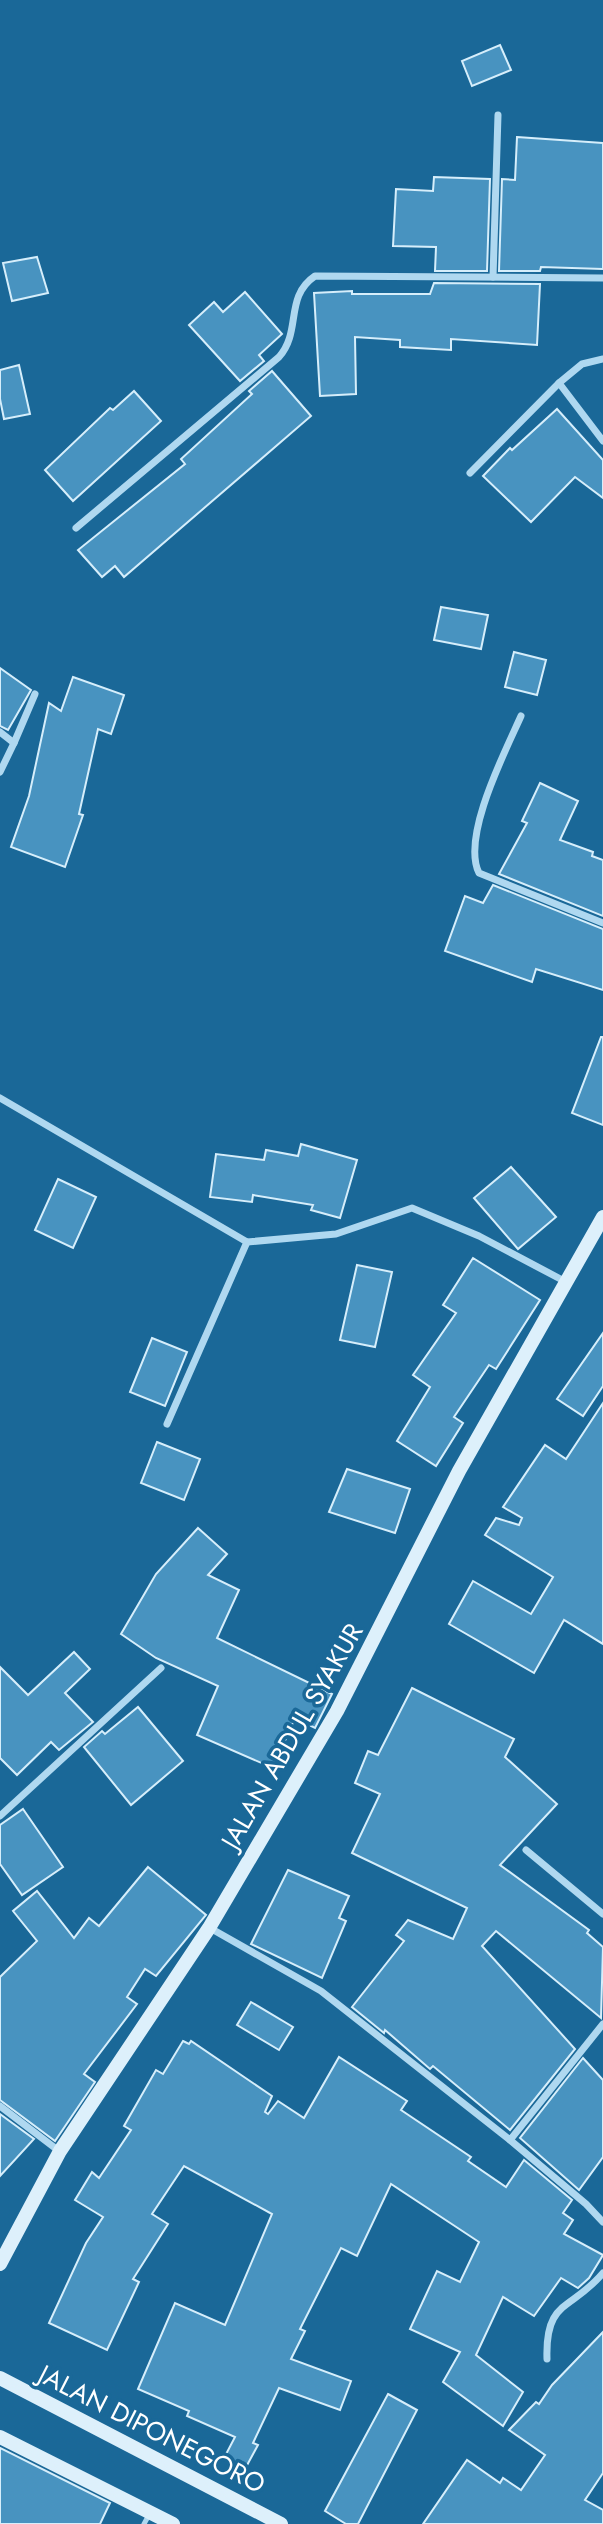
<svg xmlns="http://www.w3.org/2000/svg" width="603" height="2524" viewBox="0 0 603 2524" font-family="Jost,sans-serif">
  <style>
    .building { fill: #4893c0; stroke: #d6eefb; stroke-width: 2 }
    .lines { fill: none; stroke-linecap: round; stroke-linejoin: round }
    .lane { stroke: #afd8f0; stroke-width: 5 }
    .street { stroke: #afd8f0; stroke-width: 7 }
    .secondary { stroke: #ddf0fb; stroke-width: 14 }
    .labels { text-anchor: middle; stroke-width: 7; stroke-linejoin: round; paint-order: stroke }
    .street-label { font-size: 26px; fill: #fff; stroke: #1a6898 }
  </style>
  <rect width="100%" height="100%" fill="#1a6898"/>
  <g class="building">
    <polygon points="500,45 511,70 472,86 462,61"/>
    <polygon points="517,137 603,143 603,269 541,267 540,271 499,271 502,179 515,180"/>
    <polygon points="434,177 490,179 487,271 435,271 436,247 393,246 396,189 433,191"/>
    <polygon points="37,257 48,293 12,301 3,263"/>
    <polygon points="434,283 540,284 537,345 451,339 451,350 400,347 400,340 355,337 356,394 320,396 314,293 352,291 352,294 430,294"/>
    <polygon points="245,292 282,334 259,355 264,361 240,381 189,325 214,302 223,312"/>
    <polygon points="19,365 30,414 4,419 0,399 0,370"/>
    <polygon points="272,371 311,416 124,577 115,566 102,577 78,550 185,464 181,459 252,394 249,391"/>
    <polygon points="134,391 161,421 73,501 45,470 110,408 113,410"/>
    <polygon points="557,409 603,460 603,498 575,477 531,522 483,476 510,448 512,450"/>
    <polygon points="441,607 488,615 481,649 434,640"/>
    <polygon points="514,652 546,660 537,695 505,687"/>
    <polygon points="0,668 31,690 8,730 0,726"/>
    <polygon points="73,677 124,695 111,734 98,729 79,814 83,815 65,867 11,847 29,796 49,703 61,711"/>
    <polygon points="540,783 578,801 560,840 593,852 592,856 603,860 603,916 499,874 527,823 522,821"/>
    <polygon points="493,885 603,929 603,990 536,969 532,982 445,951 465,896 483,903"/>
    <polygon points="601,1037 603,1037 603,1125 572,1113"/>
    <polygon points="301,1144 357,1160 340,1218 311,1210 313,1205 253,1195 252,1202 210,1197 216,1154 264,1160 266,1150 298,1156"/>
    <polygon points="511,1167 556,1217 518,1249 474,1198"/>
    <polygon points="58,1179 96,1197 73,1248 35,1230"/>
    <polygon points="473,1258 540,1300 496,1369 489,1365 454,1417 463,1423 436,1466 397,1441 430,1387 413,1375 456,1313 443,1305"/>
    <polygon points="357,1265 392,1272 375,1347 340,1340"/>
    <polygon points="603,1333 603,1386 583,1416 557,1399"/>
    <polygon points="152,1338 187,1352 165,1406 130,1392"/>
    <polygon points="603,1403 603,1644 564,1620 534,1673 449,1624 473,1581 531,1614 553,1577 485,1535 496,1518 519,1525 522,1518 503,1507 545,1445 566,1459"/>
    <polygon points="157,1442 200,1459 184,1500 141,1483"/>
    <polygon points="347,1469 410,1489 395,1533 329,1512"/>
    <polygon points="198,1528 227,1554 208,1575 239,1590 217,1638 332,1694 315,1728 295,1718 273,1768 197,1735 218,1686 156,1658 121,1634 156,1574"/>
    <polygon points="74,1652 90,1669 65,1693 93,1722 59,1750 51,1742 17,1775 0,1758 0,1667 28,1695"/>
    <polygon points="412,1688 514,1739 505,1757 557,1804 500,1865 589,1930 587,1933 603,1947 601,2018 496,1931 482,1946 575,2049 510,2130 433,2066 430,2069 385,2030 384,2033 352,2007 404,1941 396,1935 408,1920 453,1939 467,1908 352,1853 380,1794 355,1783 368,1751 378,1755"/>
    <polygon points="138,1707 183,1761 131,1805 84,1747 102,1731 105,1734"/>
    <polygon points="23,1809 63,1867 22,1895 0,1864 0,1825"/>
    <polygon points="148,1867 206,1915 156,1976 145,1969 127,1997 137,2004 84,2074 95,2082 55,2141 0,2100 0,1977 37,1941 13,1911 37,1891 74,1938 89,1918 99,1926"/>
    <polygon points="288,1870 349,1896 339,1918 346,1921 322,1978 251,1944"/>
    <polygon points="251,2002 293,2027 279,2050 237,2025"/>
    <polygon points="183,2041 189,2044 191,2041 272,2096 265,2112 268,2114 278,2101 304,2118 339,2057 407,2101 401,2110 471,2157 468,2161 506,2187 524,2160 572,2200 563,2213 573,2220 564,2234 603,2255 589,2278 578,2288 561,2278 534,2316 503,2297 476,2355 523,2392 503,2426 443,2382 460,2352 410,2329 437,2271 460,2282 479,2242 391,2184 357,2256 341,2248 300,2329 305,2331 291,2359 351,2381 340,2410 279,2388 253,2443 258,2445 245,2469 224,2458 235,2437 187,2416 189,2411 138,2389 175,2303 225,2325 272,2214 184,2166 152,2214 168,2224 133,2279 139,2282 107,2350 49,2323 86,2243 103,2217 75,2200 92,2172 99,2178 131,2130 124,2126 156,2070 163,2074"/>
    <polygon points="583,2058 603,2080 603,2157 579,2190 520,2138"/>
    <polygon points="0,2114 34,2139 0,2176"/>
    <polygon points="603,2332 603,2473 585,2500 603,2510 603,2524 423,2524 467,2460 500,2483 503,2478 521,2490 545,2455 509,2430 536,2402 539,2404 552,2385"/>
    <polygon points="388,2394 417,2410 358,2524 346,2524 325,2511"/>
    <polygon points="0,2448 110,2503 100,2524 0,2524"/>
  </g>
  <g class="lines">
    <polyline class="lane" points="144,2524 150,2513"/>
    <g class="street">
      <polyline points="493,277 498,115"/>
      <polyline points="603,359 582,364 559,383 603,441"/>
      <polyline points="470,473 559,383"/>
      <path d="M76,528L279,357C302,331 284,297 315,276L603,278"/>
      <path d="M521,716C505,752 461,837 479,873L603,923"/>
      <polyline points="0,732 14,743 35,694"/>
      <polyline points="0,772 14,743"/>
      <polyline points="0,1098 247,1242 336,1234 412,1208 479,1236 568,1283"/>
      <polyline points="167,1424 247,1242"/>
      <polyline points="0,1816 161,1668"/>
      <polyline points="526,1850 603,1914"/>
      <polyline points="210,1928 321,1991 510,2140 603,2024"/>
      <polyline points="0,2106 59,2151"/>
      <polyline points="510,2140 586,2204 603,2222"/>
      <path d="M547,2359C545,2299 571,2311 603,2273"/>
    </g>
    <g class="secondary">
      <polyline points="0,2264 60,2151 209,1928 337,1711 459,1471 603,1217"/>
      <polyline points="0,2378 281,2524"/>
      <polyline points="0,2437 173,2524"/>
    </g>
  </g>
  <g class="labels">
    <g class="street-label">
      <text transform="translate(292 1736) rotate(-60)" y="9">JALAN ABDUL SYAKUR</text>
      <text transform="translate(152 2429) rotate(27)" y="9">JALAN DIPONEGORO</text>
    </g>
  </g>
</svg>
